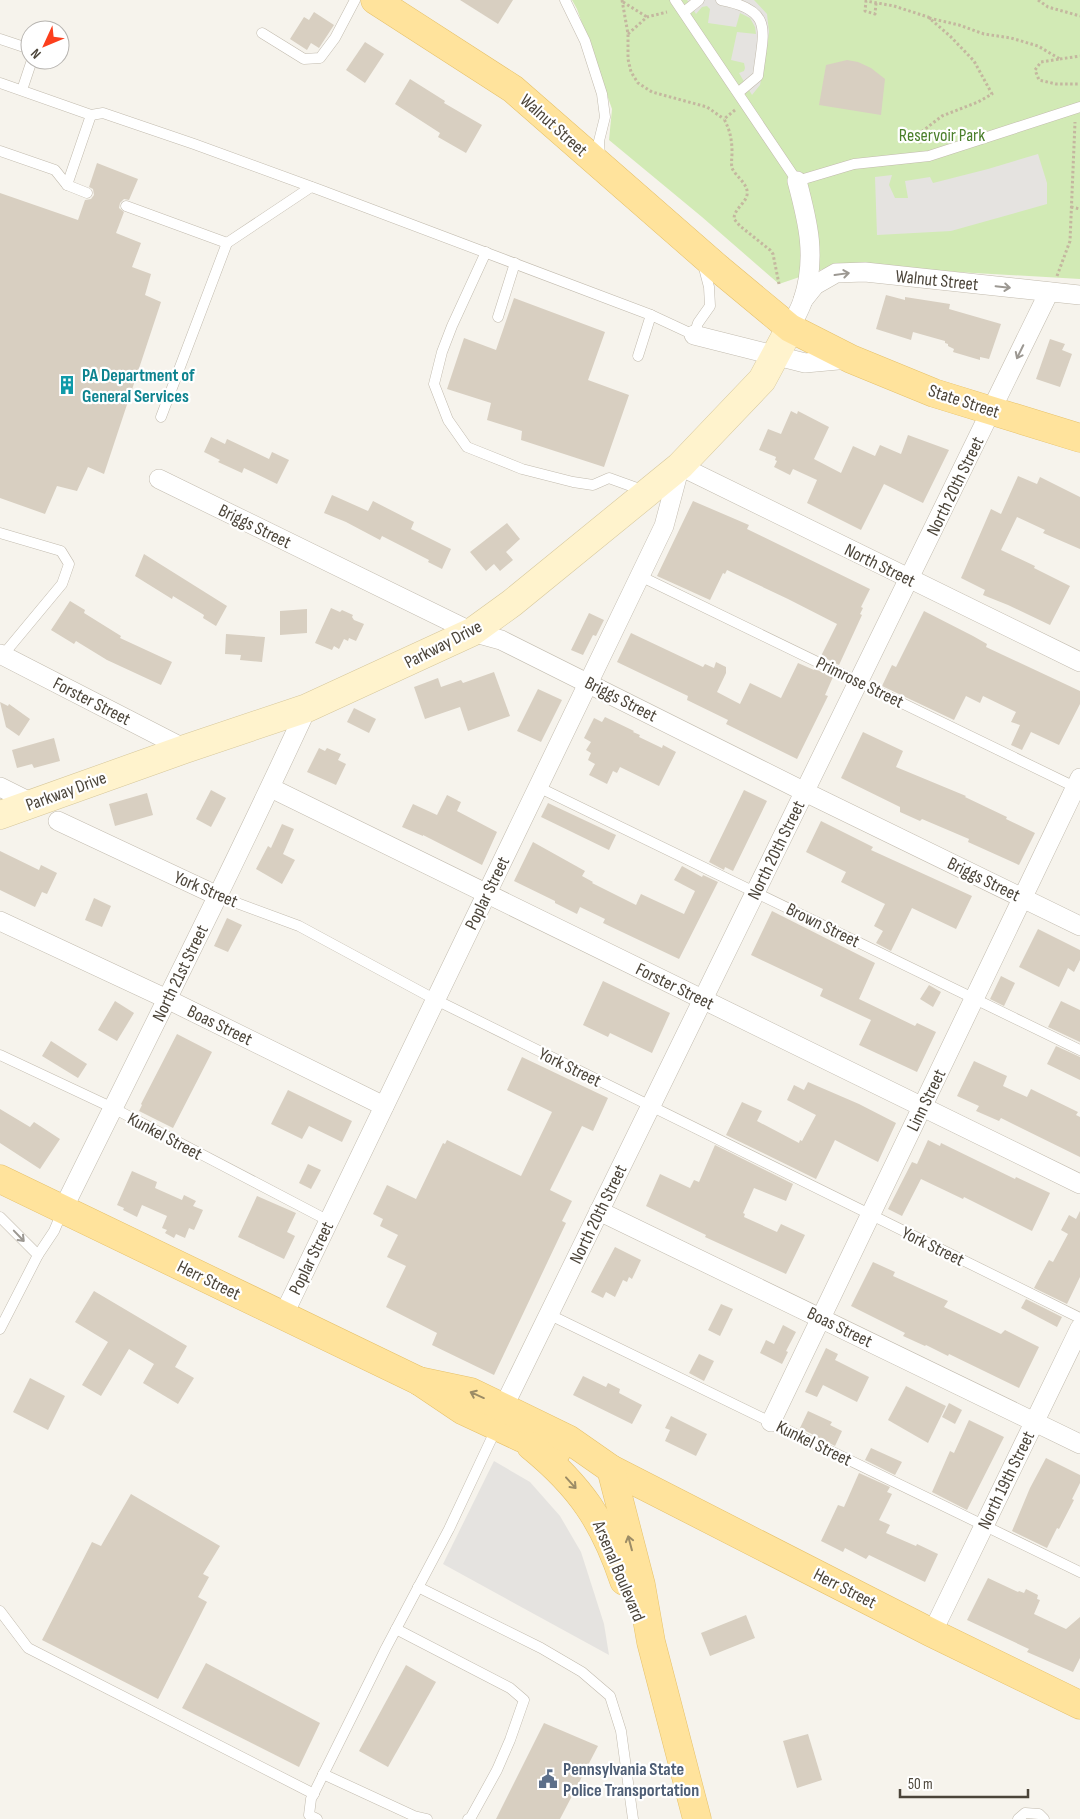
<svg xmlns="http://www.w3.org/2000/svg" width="1080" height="1819" viewBox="0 0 1080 1819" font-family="'Sofia Sans Condensed',sans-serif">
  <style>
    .green { fill: #d2eab5 }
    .parking { fill: #e5e3e0 }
    .building { fill: #d8cfc1 }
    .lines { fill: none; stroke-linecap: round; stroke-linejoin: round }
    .lane-casing { stroke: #c2bbae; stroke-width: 11 }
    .street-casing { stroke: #c2bbae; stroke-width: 20 }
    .secondary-casing { stroke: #d6c79b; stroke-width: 29 }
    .primary-casing { stroke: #e6c16a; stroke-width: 29 }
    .path { stroke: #c4b79f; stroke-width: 3; stroke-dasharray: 2.5 2.5; stroke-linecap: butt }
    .lane { stroke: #fff; stroke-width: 10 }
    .street { stroke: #fff; stroke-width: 19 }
    .secondary { stroke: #fff3cd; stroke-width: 28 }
    .primary { stroke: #ffe39c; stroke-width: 28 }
    .oneway { stroke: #9c9892 }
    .oneway2 { stroke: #9c8c66 }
    .labels { text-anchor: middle; stroke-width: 4.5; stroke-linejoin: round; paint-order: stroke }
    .street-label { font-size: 18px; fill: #4b4439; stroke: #fff }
    .park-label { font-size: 18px; fill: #4a7f2a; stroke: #fff }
    .culture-label { font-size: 18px; font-weight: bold; fill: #0d838f; stroke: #fff; text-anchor: start }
    .service-label { font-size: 18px; font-weight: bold; fill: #4e5e75; stroke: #fff; text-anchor: start }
  </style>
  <rect width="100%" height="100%" fill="#f6f3ec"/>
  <polygon class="green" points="572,0 1080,0 1080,279 835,265 779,284 702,217 609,140 612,109 577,9"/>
  <g class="parking">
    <polygon points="687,0 754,0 767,14 769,32 767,48 760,85 752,95 739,73 744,71 745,68 744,63 731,60 737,32 756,34 755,27 750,18 740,13 736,27 708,23 710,9 707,6 702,7 696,14"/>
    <polygon points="1038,154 1047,183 1047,204 951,231 877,235 875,177 892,175 889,185 895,198 908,198 905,181 930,177 933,183 988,169"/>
    <polygon points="494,1461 530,1482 560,1516 581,1552 604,1624 609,1655 443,1564"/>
  </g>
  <g class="building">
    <polygon points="460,0 513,0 498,24"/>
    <polygon points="314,12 334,25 319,48 311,43 307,50 290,39 304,17 309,20"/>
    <polygon points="365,42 384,54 365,83 346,70"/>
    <polygon points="847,60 858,62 871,68 885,79 881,115 819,105 826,65"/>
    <polygon points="410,79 445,101 444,103 482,125 466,153 438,137 440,133 395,104"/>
    <polygon points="97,163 138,179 129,200 124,199 120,203 119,208 124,212 116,233 141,243 132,267 151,274 145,295 161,302 104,474 88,467 77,491 57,486 45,514 0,498 0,193 78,220 85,200 91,199 94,195 93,189 89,187"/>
    <polygon points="886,295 905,300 905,297 950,304 949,309 1001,324 989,359 980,357 980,360 953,352 954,349 948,346 948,344 945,343 945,341 913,332 911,340 876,329"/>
    <polygon points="514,298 605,332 588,380 629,395 604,467 521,440 522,431 487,420 491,403 447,389 464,338 496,350"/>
    <polygon points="1050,339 1065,344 1062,350 1072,354 1060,387 1036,379"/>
    <polygon points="791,411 797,414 798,411 829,427 814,459 841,473 853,446 875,456 880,445 901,454 908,435 949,450 923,503 884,484 861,530 807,503 817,480 793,469 790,475 774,467 777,461 775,460 776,457 759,450 768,429 781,434"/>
    <polygon points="211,437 225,444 227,439 269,459 272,452 289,460 277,484 244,468 242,473 218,462 220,460 204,452"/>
    <polygon points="1018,476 1037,484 1040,477 1080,497 1080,549 1043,533 1045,530 1017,517 1001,550 1035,566 1034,568 1070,586 1050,625 1008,605 983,595 985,590 961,578 991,509 1001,514"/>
    <polygon points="332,495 368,511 373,501 414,522 411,529 451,549 442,569 428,562 429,560 382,536 380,540 346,522 324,513"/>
    <polygon points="693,501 749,525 747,529 870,589 861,607 863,608 860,614 862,615 839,665 821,656 837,624 788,599 727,570 725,574 723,573 710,600 657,576"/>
    <polygon points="507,523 520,539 506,552 513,560 500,571 494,564 486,571 470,552"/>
    <polygon points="144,554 227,606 216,626 203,618 204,615 173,596 172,599 135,576"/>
    <polygon points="70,601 85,610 84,613 121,636 120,638 172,662 161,685 107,660 76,641 74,644 51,630"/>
    <polygon points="331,608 340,612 342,610 353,615 352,617 354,620 364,624 356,641 349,638 348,641 344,639 339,649 334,646 332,650 315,643"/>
    <polygon points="307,609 307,633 280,635 280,611"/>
    <polygon points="924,611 973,636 987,644 986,647 1003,655 1080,691 1080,704 1059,745 1031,732 1022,750 1011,745 1020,725 1011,722 1016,712 983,696 980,703 966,696 954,720 882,686 892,665 896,667"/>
    <polygon points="589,613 604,620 596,636 593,635 583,655 571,650"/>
    <polygon points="631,633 703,667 705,664 714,668 716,662 726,667 726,673 717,692 740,704 750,683 781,698 798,663 814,670 815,669 833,677 825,695 828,696 797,759 726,724 728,720 687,700 688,696 617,662"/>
    <polygon points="226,634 265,637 262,662 240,660 241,655 225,654"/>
    <polygon points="494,672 510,716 468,731 460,707 425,719 414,687 438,678 441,687 461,680 463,683"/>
    <polygon points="538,689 562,700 541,742 517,731"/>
    <polygon points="0,702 8,706 9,704 30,719 19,736 6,727"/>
    <polygon points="354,708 376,719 369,733 347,722"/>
    <polygon points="605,717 634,731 633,732 640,735 639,737 662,748 663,745 676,752 659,786 620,767 617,773 613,771 607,784 589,775 595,764 588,760 591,753 586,750 591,742 584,738 594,718 602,722"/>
    <polygon points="863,732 903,751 896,767 966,796 965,797 1007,817 1006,819 1035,833 1019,865 968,842 969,839 922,819 920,821 900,812 900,807 841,778"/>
    <polygon points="54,738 60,761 34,768 32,764 17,768 12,750"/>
    <polygon points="319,748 325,751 327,748 341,754 338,760 346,764 336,785 307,772"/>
    <polygon points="211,790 226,798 211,827 196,819"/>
    <polygon points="744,790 767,801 733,871 725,867 724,870 709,862"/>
    <polygon points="147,793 153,815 115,826 109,804"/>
    <polygon points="447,795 461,802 457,811 497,832 482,865 423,835 423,836 402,827 413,804 437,815"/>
    <polygon points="548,803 616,835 609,850 541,817"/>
    <polygon points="821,821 873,847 871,850 972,896 956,929 912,908 891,951 876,943 883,931 874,926 885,904 841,882 846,872 806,852"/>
    <polygon points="282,824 294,829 283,854 295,860 282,884 256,869 268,846 271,848"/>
    <polygon points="533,842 585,871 582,876 593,882 592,883 636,905 641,894 684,914 695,891 674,880 682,866 702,877 703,875 718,882 679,959 603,923 605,919 580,907 577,914 555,903 555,901 514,881"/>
    <polygon points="0,851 39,870 41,865 57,873 47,894 42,892 35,907 0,890"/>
    <polygon points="94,898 111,906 102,927 85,920"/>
    <polygon points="772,911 875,963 859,999 915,1026 917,1023 936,1032 917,1072 859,1045 871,1020 820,996 823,989 751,955"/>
    <polygon points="227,918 242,925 228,952 214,946"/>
    <polygon points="1038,929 1080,950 1080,960 1074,972 1068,968 1059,987 1019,967"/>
    <polygon points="1001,976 1015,983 1004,1006 990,999"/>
    <polygon points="603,981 670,1013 652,1053 610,1033 608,1037 583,1025"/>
    <polygon points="929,985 941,992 933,1007 920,999"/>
    <polygon points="115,1001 134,1013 117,1041 98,1030"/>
    <polygon points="1061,1001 1080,1010 1080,1042 1048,1027"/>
    <polygon points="177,1034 212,1052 173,1128 139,1111 142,1105 141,1104"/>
    <polygon points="51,1041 87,1064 78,1078 42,1056"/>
    <polygon points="1056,1046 1080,1057 1080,1080 1047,1064"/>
    <polygon points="522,1057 608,1098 593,1131 582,1126 550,1190 572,1201 562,1221 566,1223 494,1375 432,1345 437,1333 386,1307 406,1266 387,1257 398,1235 380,1226 383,1219 373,1214 387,1185 416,1199 443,1143 445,1144 447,1140 521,1176 552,1112 507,1090"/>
    <polygon points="974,1061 1007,1076 1003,1086 1027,1097 1031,1089 1078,1112 1076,1115 1080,1117 1080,1157 1001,1118 999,1121 976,1111 979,1106 957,1096"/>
    <polygon points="808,1082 859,1104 896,1123 878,1162 835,1140 816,1179 726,1135 742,1102 762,1111 757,1121 799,1143 800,1140 802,1141 816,1115 787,1100 794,1085 804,1090"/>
    <polygon points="288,1090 352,1121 342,1142 309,1126 302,1139 271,1124"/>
    <polygon points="0,1109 30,1127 34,1122 60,1139 40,1169 0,1143"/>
    <polygon points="928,1140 940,1146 941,1143 1015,1179 1016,1177 1050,1193 1032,1231 964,1197 963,1199 921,1179 902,1216 888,1209 912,1162 917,1164"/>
    <polygon points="715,1145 793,1184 786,1201 754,1188 743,1213 745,1214 744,1217 777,1232 781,1224 805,1235 786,1274 705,1237 706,1235 646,1206 660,1174 690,1188 694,1180 699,1182"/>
    <polygon points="308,1164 321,1170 311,1189 299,1183"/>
    <polygon points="132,1171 157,1182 155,1188 182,1200 184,1195 196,1201 193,1206 203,1210 194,1230 189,1228 185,1238 176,1234 174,1238 165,1233 167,1230 162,1228 167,1216 142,1205 137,1217 123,1210 124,1208 117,1205"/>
    <polygon points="257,1196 296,1213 287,1232 295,1236 284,1259 238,1237"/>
    <polygon points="1080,1211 1080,1277 1067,1304 1034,1288 1049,1260 1053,1262 1068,1234 1061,1230 1069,1215 1076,1219"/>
    <polygon points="615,1247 641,1260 632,1279 629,1277 627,1282 623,1280 615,1297 606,1292 603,1298 591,1292"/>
    <polygon points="873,1262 895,1272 893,1276 948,1301 944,1307 1001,1334 1005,1330 1039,1347 1019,1388 949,1354 948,1356 926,1345 925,1346 903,1336 905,1333 851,1306"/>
    <polygon points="94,1291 187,1346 175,1367 194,1378 178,1404 143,1383 154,1364 129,1349 101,1396 82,1385 108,1342 75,1322"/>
    <polygon points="1026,1299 1062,1317 1057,1327 1021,1308"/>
    <polygon points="721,1304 733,1309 720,1336 708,1330"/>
    <polygon points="783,1325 796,1332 786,1351 788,1352 782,1364 760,1353 766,1340 774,1344"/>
    <polygon points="826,1348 838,1354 835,1360 869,1377 857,1402 823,1385 817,1397 805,1392"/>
    <polygon points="699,1354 714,1361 704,1381 689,1373"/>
    <polygon points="583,1376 606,1387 608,1383 620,1389 619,1393 642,1405 632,1424 573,1395"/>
    <polygon points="30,1378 65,1396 48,1430 13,1412"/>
    <polygon points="906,1386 946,1406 928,1443 888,1420"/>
    <polygon points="949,1403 962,1410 955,1424 942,1417"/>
    <polygon points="808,1411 832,1422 830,1425 842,1431 835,1446 800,1428"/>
    <polygon points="671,1416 707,1434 696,1456 665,1441 670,1430 665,1428"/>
    <polygon points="969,1420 1004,1437 967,1510 932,1492 950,1451 954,1453"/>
    <polygon points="871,1448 902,1462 895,1475 865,1460"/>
    <polygon points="1046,1458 1080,1475 1080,1483 1072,1499 1074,1500 1059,1529 1057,1528 1047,1548 1012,1531 1030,1488"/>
    <polygon points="859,1473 890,1487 887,1492 892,1494 879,1520 890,1525 886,1533 916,1546 917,1544 938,1554 925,1582 869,1555 866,1559 845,1548 843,1552 821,1541 838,1505 844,1507"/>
    <polygon points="131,1494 220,1546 203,1574 209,1577 198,1597 207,1602 158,1699 42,1640 92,1542 101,1546"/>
    <polygon points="988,1578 1018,1592 1019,1591 1024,1593 1026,1589 1038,1595 1037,1599 1040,1600 1034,1614 1066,1629 1080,1617 1080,1658 1073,1672 1027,1652 1029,1649 967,1620"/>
    <polygon points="746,1615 755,1638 710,1656 701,1633"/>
    <polygon points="206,1663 320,1723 299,1767 182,1708"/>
    <polygon points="406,1665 436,1682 388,1767 359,1751"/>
    <polygon points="544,1723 598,1746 560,1819 496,1819"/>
    <polygon points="808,1734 822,1780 797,1788 783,1741"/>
  </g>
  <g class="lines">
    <g class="lane-casing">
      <g id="lane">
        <polyline points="565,0 585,41 602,94 605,117 599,141 600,158"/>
        <polyline points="675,0 797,181 854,164 929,156 1080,107"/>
        <path d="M721,0C775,10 763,32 758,76L739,92"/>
        <polyline points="684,12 699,0"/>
        <polyline points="262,33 304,59 320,58 335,38 355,0"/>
        <polyline points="0,39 30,49"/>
        <polyline points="0,83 91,115 67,185"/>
        <polyline points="22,90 32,60"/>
        <polyline points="91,115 103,113 194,144 320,190 651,315 694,335 698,323 710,306 709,287 703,264"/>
        <polyline points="0,151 55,170 67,185 87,193"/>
        <polyline points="126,206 227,243"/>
        <polyline points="486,252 452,326 442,352 434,384 448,420 467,447 522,469 573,482 593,485 609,478 645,491"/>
        <polyline points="498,317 515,263"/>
        <polyline points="638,356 651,315"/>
        <polyline points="161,417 227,243 311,187"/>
        <polyline points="0,533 61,551 69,564 62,584 3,655"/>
        <polyline points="640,576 1079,789"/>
        <polyline points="538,787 1080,1050"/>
        <polyline points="218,896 299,926 436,1000 1080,1318"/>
        <polyline points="0,1055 113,1108 329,1221"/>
        <polyline points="0,1217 38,1255"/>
        <polyline points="548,1314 1080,1572"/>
        <polyline points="0,1329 38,1255 54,1231 63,1210"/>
        <polyline points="418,1587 541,1648 582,1672 610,1696 621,1731 633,1819"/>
        <polyline points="0,1611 28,1648 314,1794"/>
        <polyline points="396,1629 510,1688 524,1700 510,1740 497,1770 470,1819 468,1819"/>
        <polyline points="323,1774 414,1816 427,1819"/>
        <polyline points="317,1819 309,1815 311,1799 386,1648 449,1529 497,1427"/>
        <polyline points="1018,1819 1025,1813 1039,1814 1044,1819"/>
      </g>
    </g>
    <g class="street-casing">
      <g id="street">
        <polyline points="803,300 815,285 836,273 865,272 1080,295"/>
        <path d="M790,328C794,319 800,310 803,300C817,258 808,222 797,181"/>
        <polyline points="694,335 805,363 849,359"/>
        <polyline points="159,479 472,632 501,640 805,792 1080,926"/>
        <polyline points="0,654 185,749"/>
        <polyline points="0,787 32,803"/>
        <polyline points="271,788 1080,1184"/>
        <polyline points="58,821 218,896"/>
        <polyline points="0,921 167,999 384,1106"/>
        <path d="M63,1209C145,1043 229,877 307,708"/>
        <polyline points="599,1211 1080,1444"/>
        <polyline points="283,1316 664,526 680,466 1080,662"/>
        <polyline points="503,1408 1049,292"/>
        <polyline points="771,1422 1080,778"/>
        <polyline points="932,1633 1080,1328"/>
      </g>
    </g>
    <g class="secondary-casing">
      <polyline id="secondary" points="0,815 185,749 307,708 472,632 512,603 680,466 762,380 790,328"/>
    </g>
    <g class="primary-casing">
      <g id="primary">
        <polyline points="375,0 513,89 719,269 790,328 851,359 934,393 1080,438"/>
        <polyline points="0,1179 419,1381 462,1410 522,1438 557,1451"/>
        <polyline points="419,1381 471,1392 568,1439 611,1469 932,1633 1080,1705"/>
        <path d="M531,1446C580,1486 604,1521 624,1581"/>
        <polyline points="611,1469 641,1585 651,1642 697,1819"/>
      </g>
    </g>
    <g class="path">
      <polyline points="622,0 628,34 628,59 631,72 638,83 652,92 707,107 724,119"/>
      <polyline points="1038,0 1048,7 1080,16"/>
      <polyline points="623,2 647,17"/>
      <polyline points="876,3 875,14 865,11 866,1 894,6 928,17 950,36 974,61 992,94 978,102 942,116 920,133 920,144"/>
      <polyline points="929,18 959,25 984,34 1011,38 1038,46 1060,59 1041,62 1035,70 1039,80 1056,84 1080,84"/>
      <polyline points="628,34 647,17 667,12"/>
      <polyline points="1060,59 1080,56"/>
      <path d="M735,110L724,119C730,130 732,140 732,152C732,158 731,163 732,168C736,177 749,184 747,195C745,204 734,209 734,219L740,226L770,250L773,254L779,284"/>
      <polyline points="1071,207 1080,209"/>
      <polyline points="1057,276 1070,241 1075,122"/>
    </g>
    <use href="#lane" class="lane"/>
    <use href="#street" class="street"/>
    <use href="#secondary" class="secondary"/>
    <use href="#primary" class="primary"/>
  </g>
  <defs><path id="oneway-shaft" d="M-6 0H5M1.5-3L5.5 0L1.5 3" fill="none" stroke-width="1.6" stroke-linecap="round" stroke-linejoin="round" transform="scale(1.25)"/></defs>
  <g class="oneway">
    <use href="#oneway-shaft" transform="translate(842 274) rotate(-8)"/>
    <use href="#oneway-shaft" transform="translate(1003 287) rotate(6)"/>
    <use href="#oneway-shaft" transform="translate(1020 352) rotate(116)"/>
    <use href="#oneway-shaft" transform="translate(19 1236) rotate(46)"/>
  </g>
  <g class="oneway2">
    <use href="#oneway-shaft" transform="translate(477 1395) rotate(-156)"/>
    <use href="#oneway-shaft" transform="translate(571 1483) rotate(48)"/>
    <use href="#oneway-shaft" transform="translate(630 1543) rotate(-105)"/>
  </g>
  <defs>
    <g id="building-bare" transform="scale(1.5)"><path d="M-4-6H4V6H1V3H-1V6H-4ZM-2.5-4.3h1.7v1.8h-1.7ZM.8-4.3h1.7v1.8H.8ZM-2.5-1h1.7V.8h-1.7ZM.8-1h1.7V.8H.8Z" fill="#0f9aa8" stroke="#fff" stroke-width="2.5" paint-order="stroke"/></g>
    <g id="civic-bare" transform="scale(1.5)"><path d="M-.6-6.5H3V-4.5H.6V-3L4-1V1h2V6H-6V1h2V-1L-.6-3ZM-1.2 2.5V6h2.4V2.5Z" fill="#5c6f8a" stroke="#fff" stroke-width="2.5" paint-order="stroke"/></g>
  </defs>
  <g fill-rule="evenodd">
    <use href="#building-bare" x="67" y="385"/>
    <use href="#civic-bare" x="548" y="1779"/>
  </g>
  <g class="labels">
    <g class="street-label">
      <text transform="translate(554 125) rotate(42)" y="6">Walnut Street</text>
      <text transform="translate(937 280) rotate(6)" y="6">Walnut Street</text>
      <text transform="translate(964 401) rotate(18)" y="6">State Street</text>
      <text transform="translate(955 486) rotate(-64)" y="6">North 20th Street</text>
      <text transform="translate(255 526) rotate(26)" y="6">Briggs Street</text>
      <text transform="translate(880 565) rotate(26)" y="6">North Street</text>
      <text transform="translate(443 644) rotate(-27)" y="6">Parkway Drive</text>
      <text transform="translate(860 682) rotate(26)" y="6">Primrose Street</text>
      <text transform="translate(621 699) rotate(27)" y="6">Briggs Street</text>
      <text transform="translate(92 701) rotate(27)" y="6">Forster Street</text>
      <text transform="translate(66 791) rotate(-20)" y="6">Parkway Drive</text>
      <text transform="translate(776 850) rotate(-64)" y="6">North 20th Street</text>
      <text transform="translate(984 879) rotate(26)" y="6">Briggs Street</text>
      <text transform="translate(206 889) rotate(23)" y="6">York Street</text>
      <text transform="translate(487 893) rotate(-64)" y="6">Poplar Street</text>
      <text transform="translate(823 925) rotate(26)" y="6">Brown Street</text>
      <text transform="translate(180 973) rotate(-64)" y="6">North 21st Street</text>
      <text transform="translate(675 986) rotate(26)" y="6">Forster Street</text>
      <text transform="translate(220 1025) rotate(26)" y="6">Boas Street</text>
      <text transform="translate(570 1067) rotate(26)" y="6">York Street</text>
      <text transform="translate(926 1100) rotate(-64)" y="6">Linn Street</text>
      <text transform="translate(165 1136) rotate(28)" y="6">Kunkel Street</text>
      <text transform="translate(598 1214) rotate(-64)" y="6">North 20th Street</text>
      <text transform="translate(933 1246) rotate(26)" y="6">York Street</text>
      <text transform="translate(311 1258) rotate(-64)" y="6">Poplar Street</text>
      <text transform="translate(209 1280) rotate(26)" y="6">Herr Street</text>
      <text transform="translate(840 1327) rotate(26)" y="6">Boas Street</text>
      <text transform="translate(814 1443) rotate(26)" y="6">Kunkel Street</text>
      <text transform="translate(1006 1480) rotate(-64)" y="6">North 19th Street</text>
      <text transform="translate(619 1571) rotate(67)" y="6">Arsenal Boulevard</text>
      <text transform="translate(845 1588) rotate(27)" y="6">Herr Street</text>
    </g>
    <g class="park-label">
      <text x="942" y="141">Reservoir Park</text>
    </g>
    <g class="culture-label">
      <text x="82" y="381">PA Department of<tspan x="82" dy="21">General Services</tspan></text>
    </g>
    <g class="service-label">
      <text x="563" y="1775">Pennsylvania State<tspan x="563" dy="21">Police Transportation</tspan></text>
    </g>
  </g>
  <g transform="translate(45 45) rotate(226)"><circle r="24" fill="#ffffff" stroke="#b7b4b0"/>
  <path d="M0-4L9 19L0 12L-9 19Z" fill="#fc3f1d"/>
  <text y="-8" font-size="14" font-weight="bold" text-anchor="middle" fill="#4b4439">N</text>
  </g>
  <path d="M900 1789v8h128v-8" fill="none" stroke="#4b4439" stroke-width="2.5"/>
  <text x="908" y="1789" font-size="15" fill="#4b4439" stroke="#ffffff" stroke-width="4" paint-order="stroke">50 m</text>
</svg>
